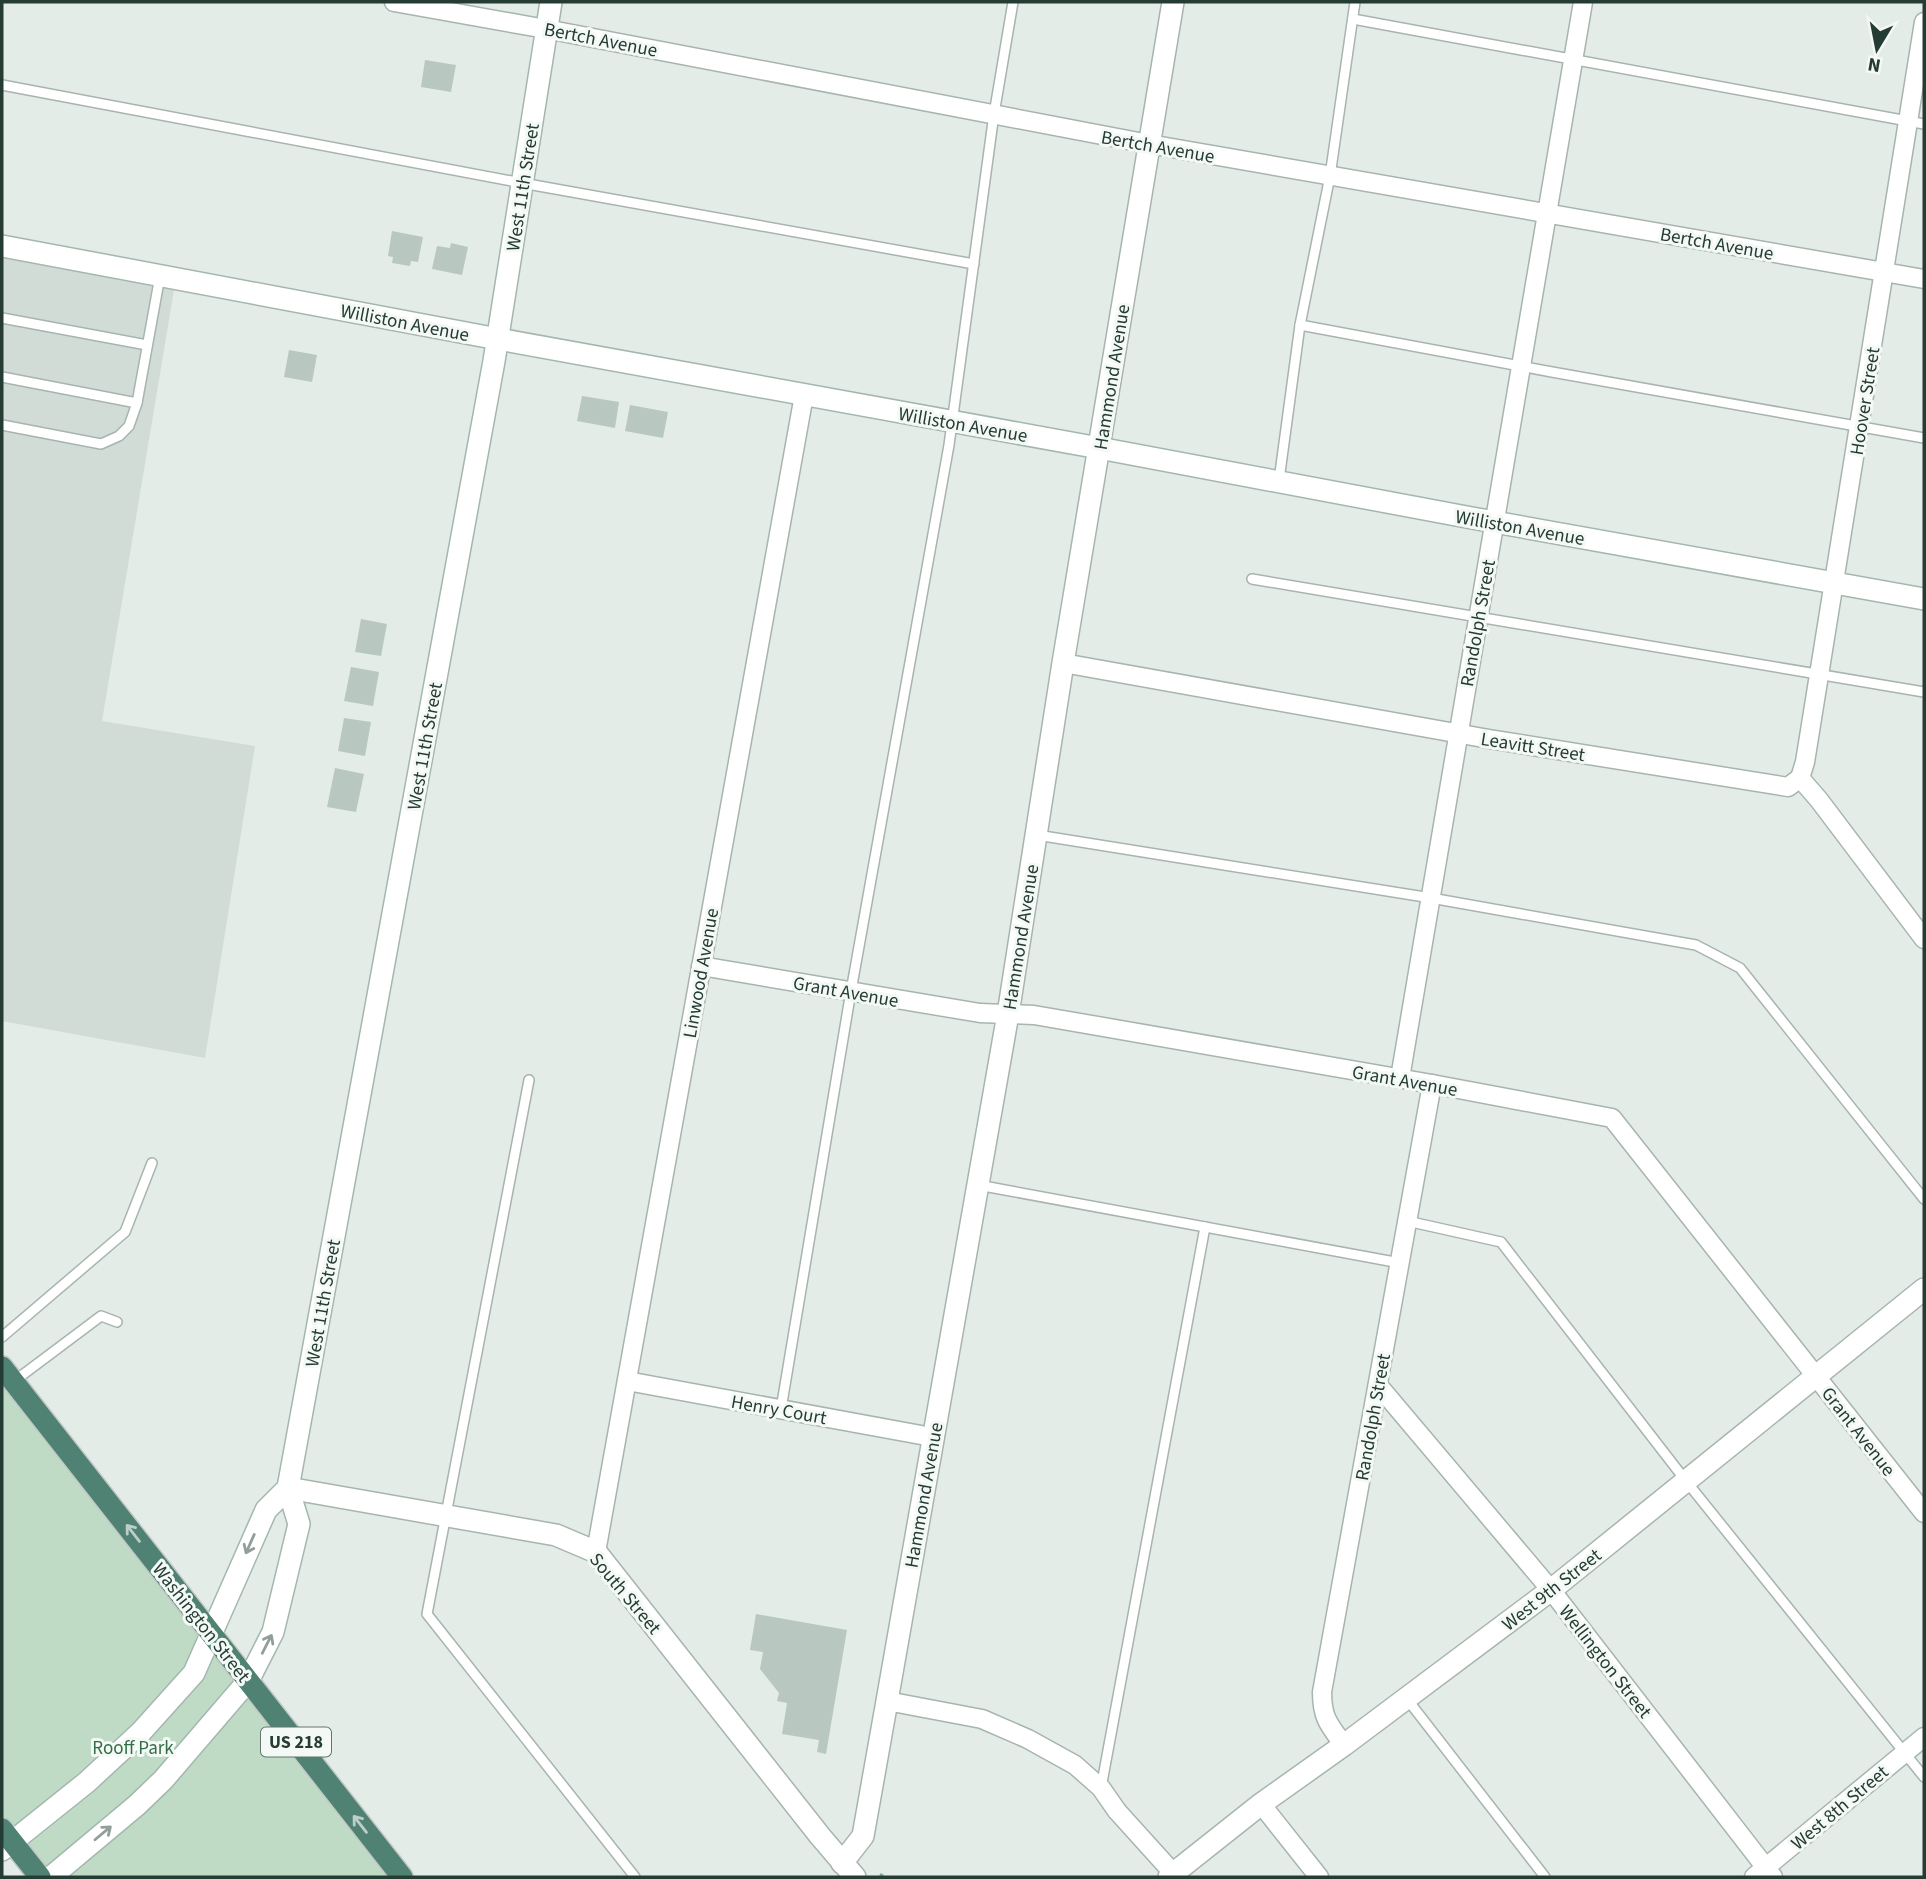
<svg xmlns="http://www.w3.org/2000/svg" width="1926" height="1879" viewBox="0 0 1926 1879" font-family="'Source Sans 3',sans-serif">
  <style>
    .built { fill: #d2dcd7 }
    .green { fill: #bfdbc5 }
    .building { fill: #b9c7c1 }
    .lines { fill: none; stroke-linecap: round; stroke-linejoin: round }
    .service-casing { stroke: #a7b4af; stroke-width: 12 }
    .minor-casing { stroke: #a7b4af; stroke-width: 21 }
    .tertiary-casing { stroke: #a7b4af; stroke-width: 24 }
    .secondary-casing { stroke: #a3b7af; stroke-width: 24 }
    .trunk-casing { stroke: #c2c8c6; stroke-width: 24 }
    .path { stroke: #87ada0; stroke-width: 3.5; stroke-dasharray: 3.5 5; stroke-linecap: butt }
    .service { stroke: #fff; stroke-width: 9 }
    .minor { stroke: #fff; stroke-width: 18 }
    .tertiary { stroke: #fff; stroke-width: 21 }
    .secondary { stroke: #fff; stroke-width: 21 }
    .trunk { stroke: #508274; stroke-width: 21 }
    .oneway { stroke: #bbcfc8 }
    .oneway2 { stroke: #929e9a }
    .labels { text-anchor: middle; stroke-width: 6; stroke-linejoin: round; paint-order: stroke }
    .shield { fill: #f4f9f6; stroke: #63756f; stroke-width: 2 }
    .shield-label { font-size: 18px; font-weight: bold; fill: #253c35 }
    .street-label { font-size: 19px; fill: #253c35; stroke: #f4f9f6 }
    .park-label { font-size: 19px; fill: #326f48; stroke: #f4f9f6 }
  </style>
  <rect width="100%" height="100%" fill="#e4ece8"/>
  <polygon class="built" points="2,246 176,278 102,721 255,746 205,1058 2,1021"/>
  <polygon class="green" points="2,1367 402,1877 40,1877 2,1829"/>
  <g class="building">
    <polygon points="425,60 456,65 451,92 421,87"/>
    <polygon points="392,231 423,237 418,262 411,261 410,266 392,263 393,257 388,256"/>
    <polygon points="451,243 468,247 462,275 432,269 437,246 450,248"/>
    <polygon points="289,350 317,355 312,382 284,377"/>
    <polygon points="582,396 619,402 615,428 577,421"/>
    <polygon points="630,405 668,412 663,438 625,431"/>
    <polygon points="361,619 387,624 381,656 355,652"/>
    <polygon points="351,667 379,672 373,706 344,701"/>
    <polygon points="344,718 371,722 365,756 338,751"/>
    <polygon points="335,768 364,774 356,812 327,807"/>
    <polygon points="756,1614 847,1630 826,1754 817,1752 819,1740 782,1734 787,1703 777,1701 779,1693 760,1669 763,1652 750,1650"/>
  </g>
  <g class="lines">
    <g class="service-casing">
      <g id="service">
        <polyline points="1353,19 1924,124"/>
        <polyline points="2,85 522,183 974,264"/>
        <polyline points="2,318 147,345"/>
        <polyline points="1300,325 1552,372 1924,438"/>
        <polyline points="2,377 137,403"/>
        <polyline points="2,425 101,444 119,436 129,426 137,403 160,276"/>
        <polyline points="1279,480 1300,325 1330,176 1355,2"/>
        <polyline points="1252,579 1924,692"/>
        <polyline points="1037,835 1431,898 1696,945 1740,968 1924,1199"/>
        <polyline points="529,1080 427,1614 635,1877"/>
        <polyline points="978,1185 1400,1263"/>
        <polyline points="1407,1221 1501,1242 1686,1481 1924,1777"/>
        <polyline points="2,1337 125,1232 152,1163"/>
        <polyline points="13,1382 101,1316 117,1322"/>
        <polyline points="781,1409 851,991 949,445 994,114 1013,2"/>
        <polyline points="1407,1699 1545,1877"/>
        <polyline points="1101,1788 1205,1227"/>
      </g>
    </g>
    <g class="minor-casing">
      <g id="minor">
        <polyline points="394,2 546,29 1149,144 1924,279"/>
        <polyline points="1063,663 1489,739 1788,787 1800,778"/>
        <polyline points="1800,778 1805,762 1924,22"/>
        <polyline points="1800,778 1819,800 1924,939"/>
        <polyline points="701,966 980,1013 1034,1015 1432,1084 1612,1118 1924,1513"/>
        <polyline points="1400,1078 1583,2"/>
        <polyline points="627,1381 932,1437"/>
        <polyline points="1378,1385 1551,1590 1773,1877"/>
        <polyline points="596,1552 804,395"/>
        <polyline points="887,1701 982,1719 1028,1739 1075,1765 1101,1788 1117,1811 1174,1874"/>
        <path d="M1344,1745C1329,1725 1322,1718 1322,1692L1432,1084"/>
        <polyline points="1261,1804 1319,1877"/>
        <polyline points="1754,1877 1924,1737"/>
      </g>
    </g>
    <g class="tertiary-casing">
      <g id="tertiary">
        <polyline points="288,1488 556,1535 596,1552 820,1836 855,1877"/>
        <polyline points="842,1863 863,1836 887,1701 1008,1014 1063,663 1173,2"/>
        <polyline points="1169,1877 1261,1804 1344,1745 1551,1590 1924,1289"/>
      </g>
    </g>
    <g class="secondary-casing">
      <g id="secondary">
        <polyline points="2,246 498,339 1099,448 1472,518 1924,599"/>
        <polyline points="2,1850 87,1782 141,1732 194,1673 266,1510 288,1488"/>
        <polyline points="51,1877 137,1805 163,1780 248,1681 273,1632 299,1524 288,1488 494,361 551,2"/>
      </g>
    </g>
    <g class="trunk-casing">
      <g id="trunk">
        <polyline points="2,1367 402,1877"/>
        <polyline points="2,1829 40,1877"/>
      </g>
    </g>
    <polyline class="path" points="881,1877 882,1873"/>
    <use href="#service" class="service"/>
    <use href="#minor" class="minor"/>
    <use href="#tertiary" class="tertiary"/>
    <use href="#secondary" class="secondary"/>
    <use href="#trunk" class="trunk"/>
  </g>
  <defs><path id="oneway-shaft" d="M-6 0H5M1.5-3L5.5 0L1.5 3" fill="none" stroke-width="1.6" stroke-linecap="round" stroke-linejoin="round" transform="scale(1.75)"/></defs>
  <g class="oneway">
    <use href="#oneway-shaft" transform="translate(133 1533) rotate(-128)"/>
    <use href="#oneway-shaft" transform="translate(360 1824) rotate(-128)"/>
  </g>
  <g class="oneway2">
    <use href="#oneway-shaft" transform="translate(250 1544) rotate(114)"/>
    <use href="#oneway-shaft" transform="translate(267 1644) rotate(-63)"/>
    <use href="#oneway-shaft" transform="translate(103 1833) rotate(-40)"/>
  </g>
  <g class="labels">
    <rect class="shield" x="261" y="1727.5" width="70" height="29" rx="5"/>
    <g class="shield-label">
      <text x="296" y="1748">US 218</text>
    </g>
    <g class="street-label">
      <text transform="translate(601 39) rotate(11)" y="7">Bertch Avenue</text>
      <text transform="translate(1158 146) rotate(10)" y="7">Bertch Avenue</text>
      <text transform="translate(522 187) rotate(-81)" y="7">West 11th Street</text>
      <text transform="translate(1717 243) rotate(10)" y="7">Bertch Avenue</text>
      <text transform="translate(405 322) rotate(11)" y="7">Williston Avenue</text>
      <text transform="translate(1111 377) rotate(-81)" y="7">Hammond Avenue</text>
      <text transform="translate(1864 401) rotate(-81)" y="7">Hoover Street</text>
      <text transform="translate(963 424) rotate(10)" y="7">Williston Avenue</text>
      <text transform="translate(1520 527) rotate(10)" y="7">Williston Avenue</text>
      <text transform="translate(1477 623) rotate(-80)" y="7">Randolph Street</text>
      <text transform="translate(424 746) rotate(-80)" y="7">West 11th Street</text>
      <text transform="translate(1533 746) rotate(9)" y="7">Leavitt Street</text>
      <text transform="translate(1020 937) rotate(-81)" y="7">Hammond Avenue</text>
      <text transform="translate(700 973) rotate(-80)" y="7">Linwood Avenue</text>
      <text transform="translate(846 991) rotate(10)" y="7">Grant Avenue</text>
      <text transform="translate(1405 1080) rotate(10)" y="7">Grant Avenue</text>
      <text transform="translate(322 1303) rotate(-80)" y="7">West 11th Street</text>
      <text transform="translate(779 1409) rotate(10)" y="7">Henry Court</text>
      <text transform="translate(1372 1417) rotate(-80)" y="7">Randolph Street</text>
      <text transform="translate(1859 1431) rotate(52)" y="7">Grant Avenue</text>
      <text transform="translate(923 1495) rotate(-80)" y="7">Hammond Avenue</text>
      <text transform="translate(1551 1589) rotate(-38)" y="7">West 9th Street</text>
      <text transform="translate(626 1593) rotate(50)" y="7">South Street</text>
      <text transform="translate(202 1622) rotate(52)" y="7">Washington Street</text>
      <text transform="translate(1606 1661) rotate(52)" y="7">Wellington Street</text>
      <text transform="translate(1839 1807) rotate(-40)" y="7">West 8th Street</text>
    </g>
    <g class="park-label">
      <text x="133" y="1754">Rooff Park</text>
    </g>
  </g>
  <rect width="1926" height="1879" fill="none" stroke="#253c35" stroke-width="7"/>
  <g transform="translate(1877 49) rotate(190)" stroke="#f4f9f6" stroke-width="5" paint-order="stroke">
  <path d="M0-5L12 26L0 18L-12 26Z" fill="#253c35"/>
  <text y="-10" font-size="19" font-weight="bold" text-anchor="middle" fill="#253c35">N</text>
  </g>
</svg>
